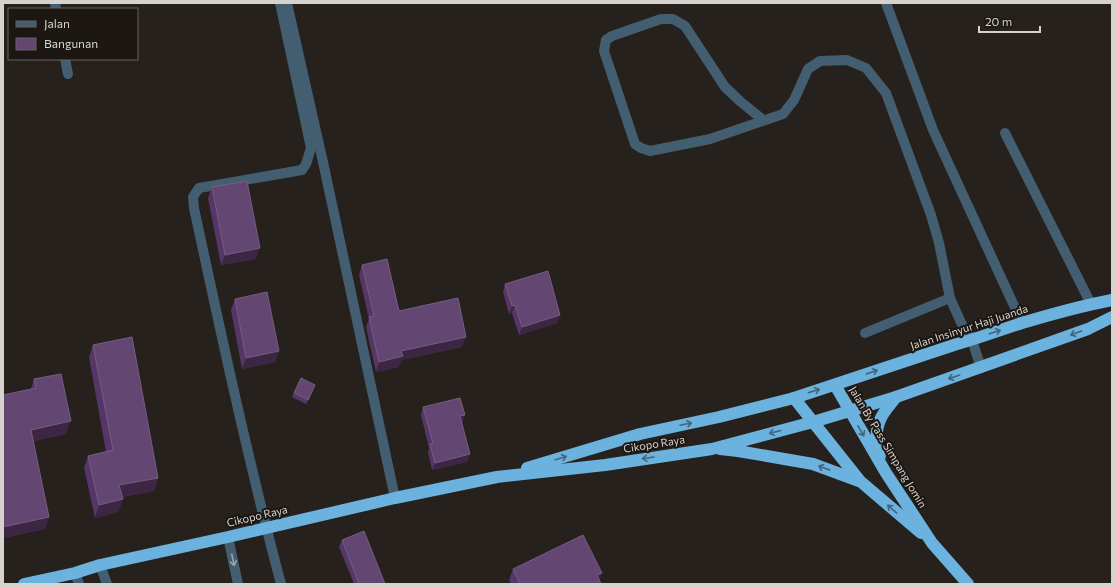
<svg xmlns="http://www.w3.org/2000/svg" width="1115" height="587" viewBox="0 0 1115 587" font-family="Commissioner,sans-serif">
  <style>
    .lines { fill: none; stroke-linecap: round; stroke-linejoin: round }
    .minor { stroke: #435e70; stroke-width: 10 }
    .highway { stroke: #6bb2de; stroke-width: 12 }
    .wall { fill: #563667 }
    .shaded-wall { fill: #3d2644 }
    .building { fill: #634772; stroke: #755d81 }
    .oneway { stroke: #446478 }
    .oneway2 { stroke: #9ba4a9 }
    .labels { text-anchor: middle; stroke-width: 4; stroke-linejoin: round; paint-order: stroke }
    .street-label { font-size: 11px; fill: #d6d3cf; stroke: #1c1713 }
  </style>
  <rect width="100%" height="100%" fill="#26211c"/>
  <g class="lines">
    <g class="minor">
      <polyline points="55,3 56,9"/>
      <path d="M280,3L311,148L306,164L302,170L199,188L193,197L194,208C221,334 248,460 281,584"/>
      <polyline points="287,3 323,162 395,498"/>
      <polyline points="886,3 933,130 1022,323"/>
      <polyline points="65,59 68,74"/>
      <polyline points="763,120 741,102 725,87 685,26 673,19 661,19 612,36 606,40 604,51 635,144 641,148 650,151 710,139 783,114 794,100 808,69 820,61 847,60 866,68 886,93 931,215 939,243 950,298"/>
      <polyline points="1005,133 1091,304"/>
      <polyline points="865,333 950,298 963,327 972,340 981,368"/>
      <polyline points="228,537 238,584"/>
      <polyline points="100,565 107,584"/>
      <polyline points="75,573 79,584"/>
    </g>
    <g class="highway">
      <polyline points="835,385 886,473 932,543 968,584"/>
      <polyline points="794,398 860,481 921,533"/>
      <polyline points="720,449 738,451 813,464 859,481"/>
      <path d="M880,456C876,444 875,430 881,418C884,411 891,404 896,397"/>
      <path d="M527,468L640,434L719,417L794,398L957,344C979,338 1000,330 1022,323C1052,314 1081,306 1112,300"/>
      <polyline points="24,584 75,573 100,565 228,537 395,498 497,477 605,465 712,449 813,422 896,397 1088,329 1112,317"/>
    </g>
  </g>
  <g class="wall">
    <polygon points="212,187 256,259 221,265 208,198"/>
    <polygon points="362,265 399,311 462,347 401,360 399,367 376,372 366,327 369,319 359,275"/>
    <polygon points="505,284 557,323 519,335 512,313 509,314 503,292"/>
    <polygon points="235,299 279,351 275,362 242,369 231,310"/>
    <polygon points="93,345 158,478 154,491 122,497 123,499 118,512 95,518 84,468 88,456 106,452 89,357"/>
    <polygon points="34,379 66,434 33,441 45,529 3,538 3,395 31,389"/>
    <polygon points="314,389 306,404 292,397 294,393"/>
    <polygon points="423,407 465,415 462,423 467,462 432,470 428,452 429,448 421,415"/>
    <polygon points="342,540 385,584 354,584 339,547"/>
    <polygon points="513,569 599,580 601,584 511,584 509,580"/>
  </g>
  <g class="shaded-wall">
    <polygon points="260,248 256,259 221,265 225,255"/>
    <polygon points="515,305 512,313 509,314 512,306"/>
    <polygon points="560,315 557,323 519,335 522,327"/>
    <polygon points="466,337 462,347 401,360 399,367 376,372 379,362 401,351"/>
    <polygon points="279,351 275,362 242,369 246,358"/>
    <polygon points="465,415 462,423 460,416"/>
    <polygon points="71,421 66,434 26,442 31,430"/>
    <polygon points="470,454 467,462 432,470 435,463"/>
    <polygon points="158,478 154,491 115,498 119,485"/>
    <polygon points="123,499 118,512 95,518 99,505"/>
    <polygon points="49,517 45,529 3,538 3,527"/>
    <polygon points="602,573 598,584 597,575"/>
  </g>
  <g class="building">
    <polygon points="247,181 260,248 225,255 212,187"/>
    <polygon points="387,259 399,311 458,298 466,337 401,351 403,356 379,362 369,317 374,316 362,265"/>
    <polygon points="548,271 560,315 522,327 515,305 512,306 505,284"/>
    <polygon points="267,292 279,351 246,358 235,299"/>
    <polygon points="132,337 158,478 119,485 123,499 99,505 88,456 113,450 93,345"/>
    <polygon points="61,374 71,421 31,430 49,517 3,527 3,395 36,388 34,379"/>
    <polygon points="301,378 315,385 308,400 294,393"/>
    <polygon points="460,398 465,415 460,416 470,454 435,463 430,444 433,443 423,407"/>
    <polygon points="364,531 385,584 359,584 342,540"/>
    <polygon points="583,535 602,573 597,575 601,584 520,584 513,569"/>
  </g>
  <defs><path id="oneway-shaft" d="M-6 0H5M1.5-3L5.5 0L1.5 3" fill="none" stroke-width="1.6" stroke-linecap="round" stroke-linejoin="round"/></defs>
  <g class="oneway">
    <use href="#oneway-shaft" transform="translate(995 332) rotate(-18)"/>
    <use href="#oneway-shaft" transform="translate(1076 333) rotate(160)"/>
    <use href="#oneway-shaft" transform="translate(872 372) rotate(-19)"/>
    <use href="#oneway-shaft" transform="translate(954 377) rotate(161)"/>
    <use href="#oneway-shaft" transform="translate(814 391) rotate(-18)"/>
    <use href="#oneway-shaft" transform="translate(686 424) rotate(-12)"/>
    <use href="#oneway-shaft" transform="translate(861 431) rotate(60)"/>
    <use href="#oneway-shaft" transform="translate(775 432) rotate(165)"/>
    <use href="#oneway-shaft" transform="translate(561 458) rotate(-17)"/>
    <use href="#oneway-shaft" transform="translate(648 458) rotate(171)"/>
    <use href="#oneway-shaft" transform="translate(824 468) rotate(-160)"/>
    <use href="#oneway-shaft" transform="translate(892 509) rotate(-139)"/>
  </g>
  <use class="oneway2" href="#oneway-shaft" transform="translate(233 560) rotate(78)"/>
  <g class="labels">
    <g class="street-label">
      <text transform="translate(969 327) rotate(-18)" y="4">Jalan Insinyur Haji Juanda</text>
      <text transform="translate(654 444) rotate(-9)" y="4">Cikopo Raya</text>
      <text transform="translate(888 447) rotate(59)" y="4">Jalan By Pass Simpang Jomin</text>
      <text transform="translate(257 516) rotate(-13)" y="4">Cikopo Raya</text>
    </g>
  </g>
  <rect width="1115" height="587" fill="none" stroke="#d6d3cf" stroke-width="8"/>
  <rect x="8" y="8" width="130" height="52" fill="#1c1713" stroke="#66625e"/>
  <rect x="16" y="21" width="20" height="6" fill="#435e70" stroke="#66625e"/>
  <text x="44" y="28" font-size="12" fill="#d6d3cf">Jalan</text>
  <rect x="16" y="38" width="20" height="12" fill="#634772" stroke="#66625e"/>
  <text x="44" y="48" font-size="12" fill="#d6d3cf">Bangunan</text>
  <path d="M979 26v6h61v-6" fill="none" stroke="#d6d3cf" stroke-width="2"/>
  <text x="985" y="26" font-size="12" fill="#d6d3cf" stroke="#1c1713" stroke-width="3" paint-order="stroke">20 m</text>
</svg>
